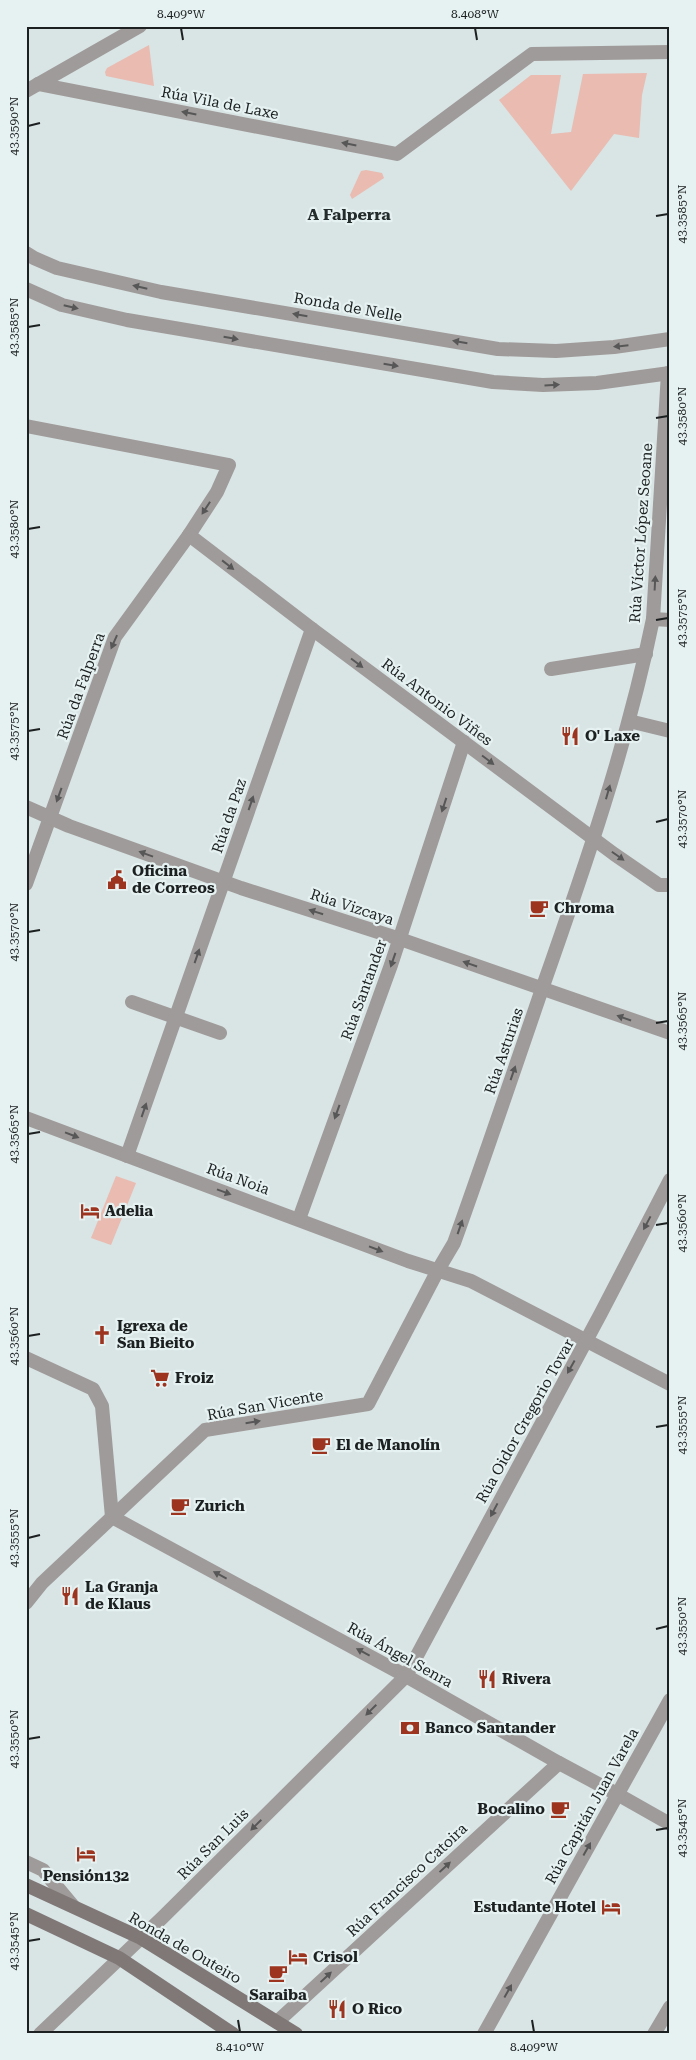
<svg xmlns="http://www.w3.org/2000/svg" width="696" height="2060" viewBox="0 0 696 2060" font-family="'Roboto Serif',serif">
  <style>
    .green { fill: #e9bbb1 }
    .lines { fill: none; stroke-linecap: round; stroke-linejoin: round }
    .service { stroke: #9f9b9a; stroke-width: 14 }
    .pedestrian { stroke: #9f9b9a; stroke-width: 14 }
    .minor { stroke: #9f9b9a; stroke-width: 14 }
    .tertiary { stroke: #9f9b9a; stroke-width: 14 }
    .secondary { stroke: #7f7877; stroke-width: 14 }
    .oneway { fill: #575757 }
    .ticks { fill: none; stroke: #1c2020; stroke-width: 2 }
    .labels { text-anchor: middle; stroke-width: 4.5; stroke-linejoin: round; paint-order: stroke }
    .street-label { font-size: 15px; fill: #1c2020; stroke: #e6f1f1 }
    .poi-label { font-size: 15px; font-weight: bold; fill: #1c2020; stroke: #e6f1f1; text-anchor: start }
    .neighbourhood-label { font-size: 16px; font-weight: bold; fill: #242c2c; stroke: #e6f1f1 }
    .neatline { fill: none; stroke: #1c2020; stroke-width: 2 }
    .ticks-label { font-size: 12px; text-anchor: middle; fill: #1c2020 }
  </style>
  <rect width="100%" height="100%" fill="#d9e4e4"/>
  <g class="green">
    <polygon points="149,45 154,86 106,76 105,72 107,68"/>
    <polygon points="647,73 642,95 639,138 614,134 571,191 499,100 531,75 561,75 551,134 571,132 583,74"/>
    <polygon points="366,170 382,173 384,178 352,199 350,195 361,171"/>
    <polygon points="116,1176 136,1183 111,1245 91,1238"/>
  </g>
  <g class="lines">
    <g class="service">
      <polyline points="551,669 646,654"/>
      <polyline points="26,1862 43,1870 73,1906"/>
    </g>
    <g class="pedestrian">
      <polyline points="629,721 670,731"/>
      <polyline points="26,1358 93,1389 102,1406 112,1517 406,1676 559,1763"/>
      <polyline points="617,1794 670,1824"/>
    </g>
    <g class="minor">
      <polyline points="38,84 397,154 532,54 670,52"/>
      <polyline points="26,91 140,26"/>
      <polyline points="26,426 229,465 217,492 189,535 115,637 26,884"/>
      <polyline points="189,535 312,629 614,854 659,885 670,885"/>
      <polyline points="653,619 670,620"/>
      <polyline points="26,807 69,826 241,888 400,939 670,1033"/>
      <polyline points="132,1002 220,1033"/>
      <polyline points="26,1118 408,1261 471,1281 670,1384"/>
      <polyline points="127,1156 312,629"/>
      <polyline points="299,1219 391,965 464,742"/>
      <path d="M26,1603L42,1583L205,1430L368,1404L438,1270L454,1243C484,1159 513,1074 542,989C585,867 627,745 653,619L668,373"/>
      <polyline points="277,2022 559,1763 617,1794"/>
      <polyline points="40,2034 162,1918 406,1676 601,1313 670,1180"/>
      <polyline points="484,2034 670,1700"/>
      <polyline points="654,2034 670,2007"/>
    </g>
    <g class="tertiary">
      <polyline points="26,253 34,258 57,268 161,292 498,349 556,351 614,347 670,339"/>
      <polyline points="26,289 62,305 127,320 493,382 543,385 597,383 670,373"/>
    </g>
    <g class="secondary">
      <polyline points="26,1885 141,1938 296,2034"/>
      <polyline points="26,1914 119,1958 233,2034"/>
    </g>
  </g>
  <defs><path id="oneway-solid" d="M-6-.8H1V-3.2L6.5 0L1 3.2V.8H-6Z" transform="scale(1.25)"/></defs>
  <g class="oneway">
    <use href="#oneway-solid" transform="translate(189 113) rotate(-169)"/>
    <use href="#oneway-solid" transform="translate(349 144) rotate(-169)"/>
    <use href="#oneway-solid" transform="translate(140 287) rotate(-167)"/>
    <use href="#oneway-solid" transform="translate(71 307) rotate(13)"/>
    <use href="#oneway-solid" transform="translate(300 315) rotate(-170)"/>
    <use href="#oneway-solid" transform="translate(231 338) rotate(10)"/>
    <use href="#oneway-solid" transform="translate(460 342) rotate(-170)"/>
    <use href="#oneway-solid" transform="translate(621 346) rotate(174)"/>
    <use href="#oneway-solid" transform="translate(391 365) rotate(9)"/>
    <use href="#oneway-solid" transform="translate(552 385) rotate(-3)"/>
    <use href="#oneway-solid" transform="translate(206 508) rotate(123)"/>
    <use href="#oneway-solid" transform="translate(228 565) rotate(38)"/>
    <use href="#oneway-solid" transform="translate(655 583) rotate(-87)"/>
    <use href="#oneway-solid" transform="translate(114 642) rotate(114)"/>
    <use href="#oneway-solid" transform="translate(357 663) rotate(37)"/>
    <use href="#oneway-solid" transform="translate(488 760) rotate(37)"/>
    <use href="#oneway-solid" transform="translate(608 792) rotate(-74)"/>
    <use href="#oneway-solid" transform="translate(59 795) rotate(110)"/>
    <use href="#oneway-solid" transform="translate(251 803) rotate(-71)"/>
    <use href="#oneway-solid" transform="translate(444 805) rotate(108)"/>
    <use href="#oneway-solid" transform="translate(146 854) rotate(-160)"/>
    <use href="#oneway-solid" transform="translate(618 856) rotate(35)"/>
    <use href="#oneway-solid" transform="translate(316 912) rotate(-162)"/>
    <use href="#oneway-solid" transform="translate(197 956) rotate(-71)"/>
    <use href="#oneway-solid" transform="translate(393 960) rotate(109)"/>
    <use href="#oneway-solid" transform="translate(470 964) rotate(-161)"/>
    <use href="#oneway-solid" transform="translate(624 1018) rotate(-161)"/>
    <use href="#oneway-solid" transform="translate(513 1073) rotate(-71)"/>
    <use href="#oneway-solid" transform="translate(144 1110) rotate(-71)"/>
    <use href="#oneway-solid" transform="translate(337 1112) rotate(110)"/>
    <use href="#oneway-solid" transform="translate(72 1135) rotate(21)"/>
    <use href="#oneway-solid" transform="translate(224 1192) rotate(20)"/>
    <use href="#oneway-solid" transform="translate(647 1223) rotate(118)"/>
    <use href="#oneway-solid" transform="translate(460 1227) rotate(-71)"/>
    <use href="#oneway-solid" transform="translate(376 1249) rotate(21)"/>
    <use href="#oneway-solid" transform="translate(571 1367) rotate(119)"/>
    <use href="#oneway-solid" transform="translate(253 1422) rotate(-9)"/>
    <use href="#oneway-solid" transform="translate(494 1510) rotate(118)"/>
    <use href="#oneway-solid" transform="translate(220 1575) rotate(-152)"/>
    <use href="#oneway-solid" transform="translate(363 1652) rotate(-152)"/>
    <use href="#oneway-solid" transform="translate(371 1710) rotate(135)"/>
    <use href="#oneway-solid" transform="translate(256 1825) rotate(135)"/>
    <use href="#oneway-solid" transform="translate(587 1849) rotate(-61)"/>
    <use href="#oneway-solid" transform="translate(445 1867) rotate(-43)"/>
    <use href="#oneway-solid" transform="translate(326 1977) rotate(-43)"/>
    <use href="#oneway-solid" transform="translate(508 1991) rotate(-61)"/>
  </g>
  <path class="ticks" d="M181,28L183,40M475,28L477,40M28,126L40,123M656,216L668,214M28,327L40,325M656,418L668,416M28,529L40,527M656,620L668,618M28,731L40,729M656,822L668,819M28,932L40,930M656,1023L668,1021M28,1134L40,1132M656,1225L668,1223M28,1336L40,1334M656,1427L668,1425M28,1538L40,1535M656,1629L668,1626M28,1739L40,1737M656,1830L668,1828M28,1941L40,1939M238,2020L240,2032M532,2020L534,2032"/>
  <defs>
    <g id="restaurant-bare" transform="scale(1.5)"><path d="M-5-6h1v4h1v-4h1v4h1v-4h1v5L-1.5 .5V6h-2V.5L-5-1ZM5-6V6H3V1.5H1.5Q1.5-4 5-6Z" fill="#9d341f" stroke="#e6f1f1" stroke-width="2.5" paint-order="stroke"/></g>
    <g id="civic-bare" transform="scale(1.5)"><path d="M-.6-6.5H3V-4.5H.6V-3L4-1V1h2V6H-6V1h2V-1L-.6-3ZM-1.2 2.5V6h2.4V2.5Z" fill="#9d341f" stroke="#e6f1f1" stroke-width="2.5" paint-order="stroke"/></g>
    <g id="cafe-bare" transform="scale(1.5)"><path d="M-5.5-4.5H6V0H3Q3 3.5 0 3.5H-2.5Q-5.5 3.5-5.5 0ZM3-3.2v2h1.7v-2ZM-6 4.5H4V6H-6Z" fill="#9d341f" stroke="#e6f1f1" stroke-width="2.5" paint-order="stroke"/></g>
    <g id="hotel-bare" transform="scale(1.5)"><path d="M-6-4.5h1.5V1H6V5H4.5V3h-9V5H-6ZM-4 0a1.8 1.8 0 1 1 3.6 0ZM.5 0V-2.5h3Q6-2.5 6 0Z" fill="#9d341f" stroke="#e6f1f1" stroke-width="2.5" paint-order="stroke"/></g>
    <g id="church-bare" transform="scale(1.5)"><path d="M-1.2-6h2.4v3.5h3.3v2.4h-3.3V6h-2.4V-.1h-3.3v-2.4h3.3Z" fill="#9d341f" stroke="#e6f1f1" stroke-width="2.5" paint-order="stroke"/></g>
    <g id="supermarket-bare" transform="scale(1.5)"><path d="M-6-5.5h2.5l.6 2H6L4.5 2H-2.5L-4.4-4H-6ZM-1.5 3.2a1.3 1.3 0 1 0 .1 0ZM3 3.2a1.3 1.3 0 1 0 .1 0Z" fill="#9d341f" stroke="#e6f1f1" stroke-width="2.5" paint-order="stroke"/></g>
    <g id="bank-bare" transform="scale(1.5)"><path d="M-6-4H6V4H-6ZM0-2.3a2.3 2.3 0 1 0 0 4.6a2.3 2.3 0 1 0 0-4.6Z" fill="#9d341f" stroke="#e6f1f1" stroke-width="2.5" paint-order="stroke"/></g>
  </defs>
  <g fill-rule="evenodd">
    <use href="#restaurant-bare" x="570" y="736"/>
    <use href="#civic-bare" x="117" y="880"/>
    <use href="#cafe-bare" x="539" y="908"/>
    <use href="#hotel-bare" x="90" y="1211"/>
    <use href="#church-bare" x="102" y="1335"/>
    <use href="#supermarket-bare" x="160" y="1378"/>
    <use href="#cafe-bare" x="321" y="1445"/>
    <use href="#cafe-bare" x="180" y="1506"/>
    <use href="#restaurant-bare" x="70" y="1596"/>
    <use href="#restaurant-bare" x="487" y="1679"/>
    <use href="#bank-bare" x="410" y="1728"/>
    <use href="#cafe-bare" x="560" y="1809"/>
    <use href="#hotel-bare" x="86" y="1854"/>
    <use href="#hotel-bare" x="611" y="1907"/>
    <use href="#hotel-bare" x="298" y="1957"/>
    <use href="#cafe-bare" x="278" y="1973"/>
    <use href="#restaurant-bare" x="337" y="2009"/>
  </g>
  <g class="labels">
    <g class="street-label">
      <text transform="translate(220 103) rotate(11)" y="5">Rúa Vila de Laxe</text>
      <text transform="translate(348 307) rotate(10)" y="5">Ronda de Nelle</text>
      <text transform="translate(641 533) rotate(-86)" y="5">Rúa Víctor López Seoane</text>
      <text transform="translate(81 686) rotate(-70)" y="5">Rúa da Falperra</text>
      <text transform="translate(437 702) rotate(37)" y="5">Rúa Antonio Viñes</text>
      <text transform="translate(229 816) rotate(-71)" y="5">Rúa da Paz</text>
      <text transform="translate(352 907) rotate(18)" y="5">Rúa Vizcaya</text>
      <text transform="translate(364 990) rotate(-70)" y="5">Rúa Santander</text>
      <text transform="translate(504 1051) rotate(-71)" y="5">Rúa Asturias</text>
      <text transform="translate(238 1179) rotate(20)" y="5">Rúa Noia</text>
      <text transform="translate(265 1405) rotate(-10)" y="5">Rúa San Vicente</text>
      <text transform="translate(525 1421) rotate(-61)" y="5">Rúa Oidor Gregorio Tovar</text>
      <text transform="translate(400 1655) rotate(29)" y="5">Rúa Ángel Senra</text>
      <text transform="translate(592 1806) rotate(-61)" y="5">Rúa Capitán Juan Varela</text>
      <text transform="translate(213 1844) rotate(-45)" y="5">Rúa San Luis</text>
      <text transform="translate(407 1880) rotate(-43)" y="5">Rúa Francisco Catoira</text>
      <text transform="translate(185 1948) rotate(30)" y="5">Ronda de Outeiro</text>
    </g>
    <g class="poi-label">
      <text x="585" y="741">O' Laxe</text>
      <text x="132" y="876">Oficina<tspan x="132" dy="17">de Correos</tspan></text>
      <text x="554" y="913">Chroma</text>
      <text x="105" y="1216">Adelia</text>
      <text x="117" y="1331">Igrexa de<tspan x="117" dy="17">San Bieito</tspan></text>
      <text x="175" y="1383">Froiz</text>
      <text x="336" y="1450">El de Manolín</text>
      <text x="195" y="1511">Zurich</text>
      <text x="85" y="1592">La Granja<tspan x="85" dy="17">de Klaus</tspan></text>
      <text x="502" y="1684">Rivera</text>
      <text x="425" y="1733">Banco Santander</text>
      <text x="545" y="1814" text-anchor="end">Bocalino</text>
      <text x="86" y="1881" text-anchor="middle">Pensión132</text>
      <text x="596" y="1912" text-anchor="end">Estudante Hotel</text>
      <text x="313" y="1962">Crisol</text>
      <text x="278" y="2000" text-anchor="middle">Saraiba</text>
      <text x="352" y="2014">O Rico</text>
    </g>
    <g class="neighbourhood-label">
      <text x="349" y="220">A Falperra</text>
    </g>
  </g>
  <rect width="696" height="2060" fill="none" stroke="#e6f1f1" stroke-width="55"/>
  <rect x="28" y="28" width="640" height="2004" class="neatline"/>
  <g class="ticks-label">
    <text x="181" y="18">8.409°W</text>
    <text x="475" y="18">8.408°W</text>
    <text transform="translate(14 126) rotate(-90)" y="4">43.3590°N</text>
    <text transform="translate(682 214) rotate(-90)" y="4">43.3585°N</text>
    <text transform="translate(14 327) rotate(-90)" y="4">43.3585°N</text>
    <text transform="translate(682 416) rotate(-90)" y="4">43.3580°N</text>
    <text transform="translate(14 529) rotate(-90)" y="4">43.3580°N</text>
    <text transform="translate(682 618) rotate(-90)" y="4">43.3575°N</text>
    <text transform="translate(14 731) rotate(-90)" y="4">43.3575°N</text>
    <text transform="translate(682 819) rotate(-90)" y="4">43.3570°N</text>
    <text transform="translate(14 932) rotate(-90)" y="4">43.3570°N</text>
    <text transform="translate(682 1021) rotate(-90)" y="4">43.3565°N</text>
    <text transform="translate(14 1134) rotate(-90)" y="4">43.3565°N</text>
    <text transform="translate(682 1223) rotate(-90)" y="4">43.3560°N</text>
    <text transform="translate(14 1336) rotate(-90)" y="4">43.3560°N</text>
    <text transform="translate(682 1425) rotate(-90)" y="4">43.3555°N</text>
    <text transform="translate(14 1538) rotate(-90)" y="4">43.3555°N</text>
    <text transform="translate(682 1626) rotate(-90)" y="4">43.3550°N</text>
    <text transform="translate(14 1739) rotate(-90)" y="4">43.3550°N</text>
    <text transform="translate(682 1828) rotate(-90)" y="4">43.3545°N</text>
    <text transform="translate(14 1941) rotate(-90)" y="4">43.3545°N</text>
    <text x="240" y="2051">8.410°W</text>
    <text x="534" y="2051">8.409°W</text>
  </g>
</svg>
